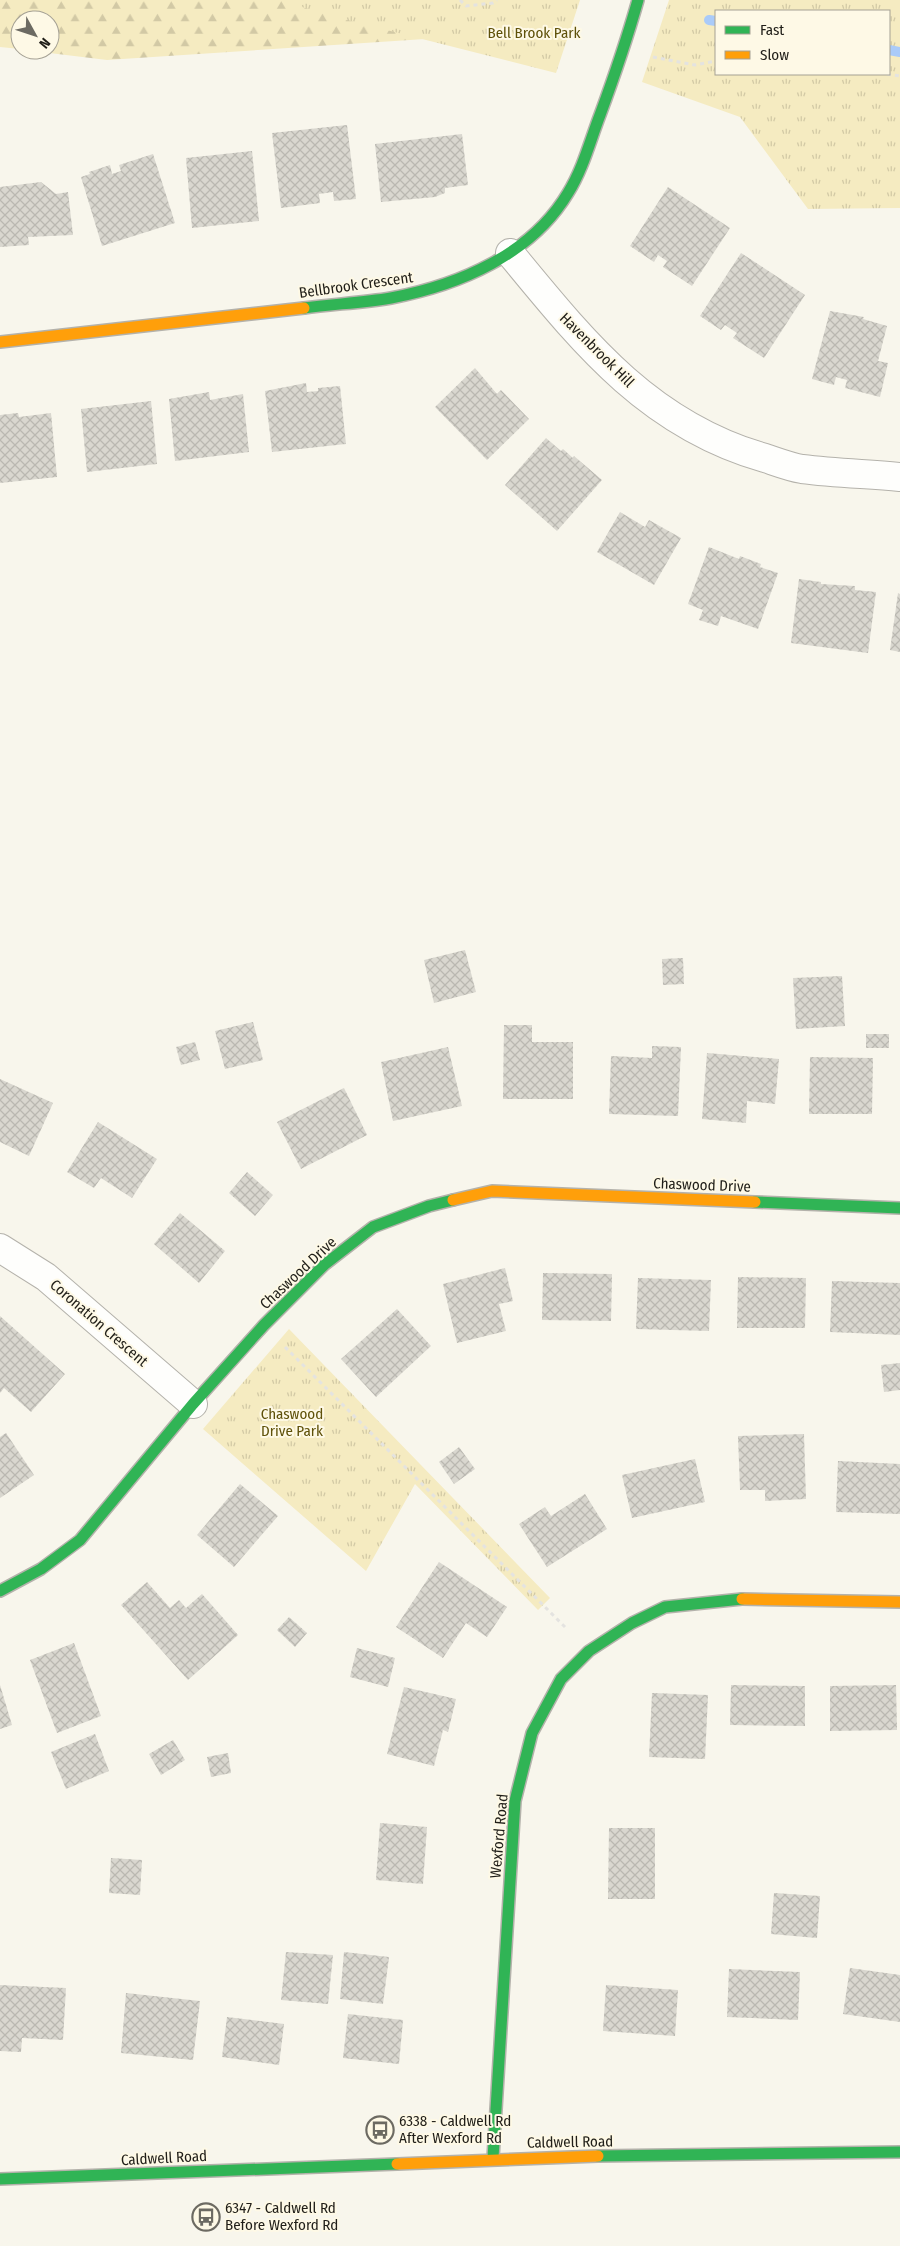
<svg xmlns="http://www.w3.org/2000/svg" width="900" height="2246" viewBox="0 0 900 2246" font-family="'Fira Sans Condensed',sans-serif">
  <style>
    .forest { fill: url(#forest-firs) }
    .park { fill: url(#park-tufts); fill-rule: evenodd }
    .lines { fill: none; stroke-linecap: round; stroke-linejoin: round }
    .stream { stroke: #aacbf9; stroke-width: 10 }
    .building { fill: url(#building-cross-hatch) }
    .street-casing { stroke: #b4b2ab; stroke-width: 30 }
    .fast-casing { stroke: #b4b2ab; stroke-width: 14 }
    .slow-casing { stroke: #b4b2ab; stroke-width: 14 }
    .path { stroke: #e4e3e0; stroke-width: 3; stroke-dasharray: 4 4; stroke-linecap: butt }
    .street { stroke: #fefefc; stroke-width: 28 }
    .fast { stroke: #30b455; stroke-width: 11 }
    .slow { stroke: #ff9f0a; stroke-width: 11 }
    .labels { text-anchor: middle; stroke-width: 4; stroke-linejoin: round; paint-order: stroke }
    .park-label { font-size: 15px; fill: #5f5109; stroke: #fef9e6 }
    .street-label { font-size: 15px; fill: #201e18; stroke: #fef9e6 }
    .poi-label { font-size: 15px; fill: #201e18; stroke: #fef9e6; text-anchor: start }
  </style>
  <defs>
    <pattern id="forest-firs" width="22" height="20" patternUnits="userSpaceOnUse" patternTransform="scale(1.25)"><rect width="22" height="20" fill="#f5ebc1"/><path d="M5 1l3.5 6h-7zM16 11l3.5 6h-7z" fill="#d2c9a5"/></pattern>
    <pattern id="park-tufts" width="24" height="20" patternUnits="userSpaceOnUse" patternTransform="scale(1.25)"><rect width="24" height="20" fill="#f5ebc1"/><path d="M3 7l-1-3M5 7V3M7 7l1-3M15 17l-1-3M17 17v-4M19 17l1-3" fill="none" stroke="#d2c9a5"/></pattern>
    <pattern id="building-cross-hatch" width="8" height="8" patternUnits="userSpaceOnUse" patternTransform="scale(1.25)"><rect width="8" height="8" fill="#d9d7cf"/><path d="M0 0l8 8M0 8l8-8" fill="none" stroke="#bab8b1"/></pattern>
  </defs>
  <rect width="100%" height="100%" fill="#f8f6ec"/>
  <polygon class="forest" points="0,0 504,0 501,34 107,60 25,50 50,50 50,20 20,20 20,49 0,47"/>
  <g class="park">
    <polygon points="278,0 580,0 556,73 343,19"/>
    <path d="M669,0H900V208L808,209L740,117L642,82ZM889,11V74H716V11Z"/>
    <polygon points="289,1329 550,1598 538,1610 415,1484 366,1571 203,1429"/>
  </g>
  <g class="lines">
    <g class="stream">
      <polyline points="709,20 716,21"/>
      <polyline points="889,50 900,52"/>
    </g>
  </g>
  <g class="building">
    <polygon points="347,125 356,199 334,201 333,192 319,194 320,203 281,208 272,133"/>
    <polygon points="462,134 468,185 445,188 445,193 435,197 381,202 375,144"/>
    <polygon points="252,151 259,221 192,228 186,158"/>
    <polygon points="153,154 175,223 102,246 81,177 90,174 89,172 110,165 112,174 121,171 119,165"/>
    <polygon points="41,182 56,194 68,192 73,235 28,237 29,245 0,247 0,187"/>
    <polygon points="668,187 730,228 692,286 663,267 667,261 658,255 654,262 630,246"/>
    <polygon points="741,253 805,295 764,358 733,338 737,333 725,325 721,330 700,316"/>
    <polygon points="830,311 864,317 863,319 887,326 878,361 888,363 880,397 845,388 847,380 836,377 834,385 812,379"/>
    <polygon points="475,368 497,394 501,390 529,419 487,460 435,407"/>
    <polygon points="306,383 307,392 318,391 318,388 340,386 346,444 272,452 265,391"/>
    <polygon points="209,392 210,400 243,394 249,452 175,461 169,399"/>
    <polygon points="151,401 157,464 87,472 81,409"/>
    <polygon points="18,413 19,417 51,413 57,477 0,483 0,415"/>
    <polygon points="546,438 561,451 563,449 573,458 574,456 602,480 557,531 505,485"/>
    <polygon points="620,512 645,527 649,520 681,538 654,585 597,552"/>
    <polygon points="709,547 739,559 740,556 761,564 760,567 778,573 758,629 721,616 718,626 699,620 703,610 688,604"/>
    <polygon points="799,579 821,582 821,584 855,586 855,590 876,592 868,653 791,643"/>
    <polygon points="898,593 900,594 900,652 890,650"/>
    <polygon points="465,950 476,992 434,1003 424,960"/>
    <polygon points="683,958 684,984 663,985 662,959"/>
    <polygon points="842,976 845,1026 796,1029 793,978"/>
    <polygon points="253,1022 263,1060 225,1069 215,1031"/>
    <polygon points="504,1025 532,1025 532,1042 573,1042 573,1099 503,1099"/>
    <rect x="866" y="1034" width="23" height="14"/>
    <polygon points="195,1042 200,1060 181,1065 176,1047"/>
    <polygon points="652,1046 681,1047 678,1116 609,1114 611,1056 652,1058"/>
    <polygon points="448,1047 462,1106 393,1121 381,1062"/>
    <polygon points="707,1053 779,1059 775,1104 747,1101 746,1123 702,1119"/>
    <polygon points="810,1057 873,1058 872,1114 809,1114"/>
    <polygon points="0,1079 53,1103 29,1156 0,1142"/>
    <polygon points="344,1088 367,1135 301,1169 277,1122"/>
    <polygon points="98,1122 157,1159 132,1198 101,1178 94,1188 67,1172"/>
    <polygon points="247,1172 273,1195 255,1216 229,1193"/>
    <polygon points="180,1213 225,1251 199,1283 154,1244"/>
    <polygon points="505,1268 513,1301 499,1304 506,1331 457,1343 443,1284"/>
    <polygon points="543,1273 612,1274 611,1321 542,1320"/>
    <polygon points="738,1277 806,1278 805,1328 737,1328"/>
    <polygon points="638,1278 711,1280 709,1331 636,1329"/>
    <polygon points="832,1281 900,1283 900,1335 830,1332"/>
    <polygon points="397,1309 431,1346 376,1397 341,1359"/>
    <polygon points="0,1316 65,1374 31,1412 4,1388 0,1393"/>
    <polygon points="900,1363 900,1390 884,1392 881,1365"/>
    <polygon points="6,1433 34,1475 0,1498 0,1437"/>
    <polygon points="804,1434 806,1499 765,1501 765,1490 740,1490 738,1436"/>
    <polygon points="459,1447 475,1469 454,1484 439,1462"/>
    <polygon points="695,1459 705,1502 632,1518 622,1475"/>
    <polygon points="838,1461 900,1464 900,1514 836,1512"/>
    <polygon points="240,1484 278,1516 234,1567 197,1535"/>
    <polygon points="585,1494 607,1529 547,1567 519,1524 545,1507 551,1516"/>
    <polygon points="439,1562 507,1607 487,1637 466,1623 443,1658 396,1627"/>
    <polygon points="147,1582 170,1608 179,1600 186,1608 202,1594 238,1635 188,1680 121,1605"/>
    <polygon points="289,1617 307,1633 295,1647 277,1630"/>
    <polygon points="74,1643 101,1716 57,1733 30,1660"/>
    <polygon points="357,1648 395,1658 388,1687 350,1677"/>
    <polygon points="0,1685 12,1725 0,1729"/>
    <polygon points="731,1685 805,1686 805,1726 730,1725"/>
    <polygon points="896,1685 897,1730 830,1731 830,1686"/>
    <polygon points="404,1687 456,1699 448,1732 443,1730 434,1766 387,1754"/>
    <polygon points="652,1693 708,1695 705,1759 649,1757"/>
    <polygon points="95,1734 109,1771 66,1789 51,1752"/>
    <polygon points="173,1740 185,1760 161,1775 149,1754"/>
    <polygon points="228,1753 231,1773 211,1777 207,1757"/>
    <polygon points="380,1823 427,1827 423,1884 376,1880"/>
    <polygon points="609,1828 655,1828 655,1899 608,1899"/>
    <polygon points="111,1858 142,1860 140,1895 109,1893"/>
    <polygon points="774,1893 820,1896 817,1938 771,1934"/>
    <polygon points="286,1952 333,1955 328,2004 281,2000"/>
    <polygon points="344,1952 389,1957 383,2004 340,1999"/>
    <polygon points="850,1968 900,1975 900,2022 843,2014"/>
    <polygon points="729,1969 800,1972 798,2020 727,2017"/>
    <polygon points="0,1985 66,1988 63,2040 22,2038 21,2052 0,2051"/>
    <polygon points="606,1985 678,1990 675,2036 603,2031"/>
    <polygon points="126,1993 200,2001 193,2060 121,2053"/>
    <polygon points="348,2014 403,2020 399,2064 343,2058"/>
    <polygon points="227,2017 284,2024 279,2065 222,2057"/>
  </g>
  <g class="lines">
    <g class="street-casing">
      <g id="street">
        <path d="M510,253C584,343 649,425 765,458C777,462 790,467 802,469C834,473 867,474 900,477"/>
        <polyline points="0,1248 46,1277 193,1404"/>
      </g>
    </g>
    <g class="fast-casing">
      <g id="fast">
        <path d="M304,308C332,304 362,303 391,298C459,285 531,255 568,193C583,169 590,141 600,115C614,77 627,39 638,0"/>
        <polyline points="755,1202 900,1208"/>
        <polyline points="0,1591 41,1569 80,1540 193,1404 264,1325 324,1265 373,1227 429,1206 453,1200"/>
        <polyline points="598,2156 900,2152"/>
        <polyline points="493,2158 515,1801 532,1733 561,1679 589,1651 632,1623 665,1607 742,1599"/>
        <polyline points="0,2179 397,2164"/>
      </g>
    </g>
    <g class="slow-casing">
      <g id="slow">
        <polyline points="0,342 304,308"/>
        <polyline points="453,1200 492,1191 755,1202"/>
        <polyline points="742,1599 900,1602"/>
        <polyline points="397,2164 598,2156"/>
      </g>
    </g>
    <g class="path">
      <polyline points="460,0 466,6 493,3 497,0"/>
      <polyline points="653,57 695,65 716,61"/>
      <polyline points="887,74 900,76"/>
      <polyline points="285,1347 567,1629"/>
    </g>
    <use href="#street" class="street"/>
    <use href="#fast" class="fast"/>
    <use href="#slow" class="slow"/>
  </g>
  <defs>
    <g id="bus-ring" transform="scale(1.4375)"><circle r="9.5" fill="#fef9e6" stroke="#6c6a62" stroke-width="1.5"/><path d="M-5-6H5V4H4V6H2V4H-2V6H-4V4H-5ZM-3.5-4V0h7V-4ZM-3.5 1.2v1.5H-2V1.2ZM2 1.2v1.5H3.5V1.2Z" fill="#6c6a62"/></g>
  </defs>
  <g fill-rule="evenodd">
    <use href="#bus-ring" x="380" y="2130"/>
    <use href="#bus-ring" x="206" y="2217"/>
  </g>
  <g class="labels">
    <g class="park-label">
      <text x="534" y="38">Bell Brook Park</text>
      <text x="292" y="1419">Chaswood<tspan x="292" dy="17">Drive Park</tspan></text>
    </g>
    <g class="street-label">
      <text transform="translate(356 285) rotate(-8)" y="5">Bellbrook Crescent</text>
      <text transform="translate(597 350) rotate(45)" y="5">Havenbrook Hill</text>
      <text transform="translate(702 1185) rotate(2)" y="5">Chaswood Drive</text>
      <text transform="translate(298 1273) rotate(-43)" y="5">Chaswood Drive</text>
      <text transform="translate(99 1323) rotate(41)" y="5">Coronation Crescent</text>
      <text transform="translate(499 1836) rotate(-85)" y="5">Wexford Road</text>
      <text transform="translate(570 2142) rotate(-1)" y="5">Caldwell Road</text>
      <text transform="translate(164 2158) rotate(-3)" y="5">Caldwell Road</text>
    </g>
    <g class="poi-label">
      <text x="399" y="2126">6338 - Caldwell Rd<tspan x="399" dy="17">After Wexford Rd</tspan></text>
      <text x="225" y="2213">6347 - Caldwell Rd<tspan x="225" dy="17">Before Wexford Rd</tspan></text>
    </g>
  </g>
  <rect x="715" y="10" width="175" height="65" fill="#fef9e6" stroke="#a5a194"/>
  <rect x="725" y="26" width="25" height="8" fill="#30b455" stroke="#a5a194"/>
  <text x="760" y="35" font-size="15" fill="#201e18">Fast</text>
  <rect x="725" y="51" width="25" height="8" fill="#ff9f0a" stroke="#a5a194"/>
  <text x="760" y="60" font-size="15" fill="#201e18">Slow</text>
  <g transform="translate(35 35) rotate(130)"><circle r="24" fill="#fef9e6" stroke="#a5a194"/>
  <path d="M0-4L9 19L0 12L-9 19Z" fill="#6c6a62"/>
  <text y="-8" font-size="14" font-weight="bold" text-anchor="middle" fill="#201e18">N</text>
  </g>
</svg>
